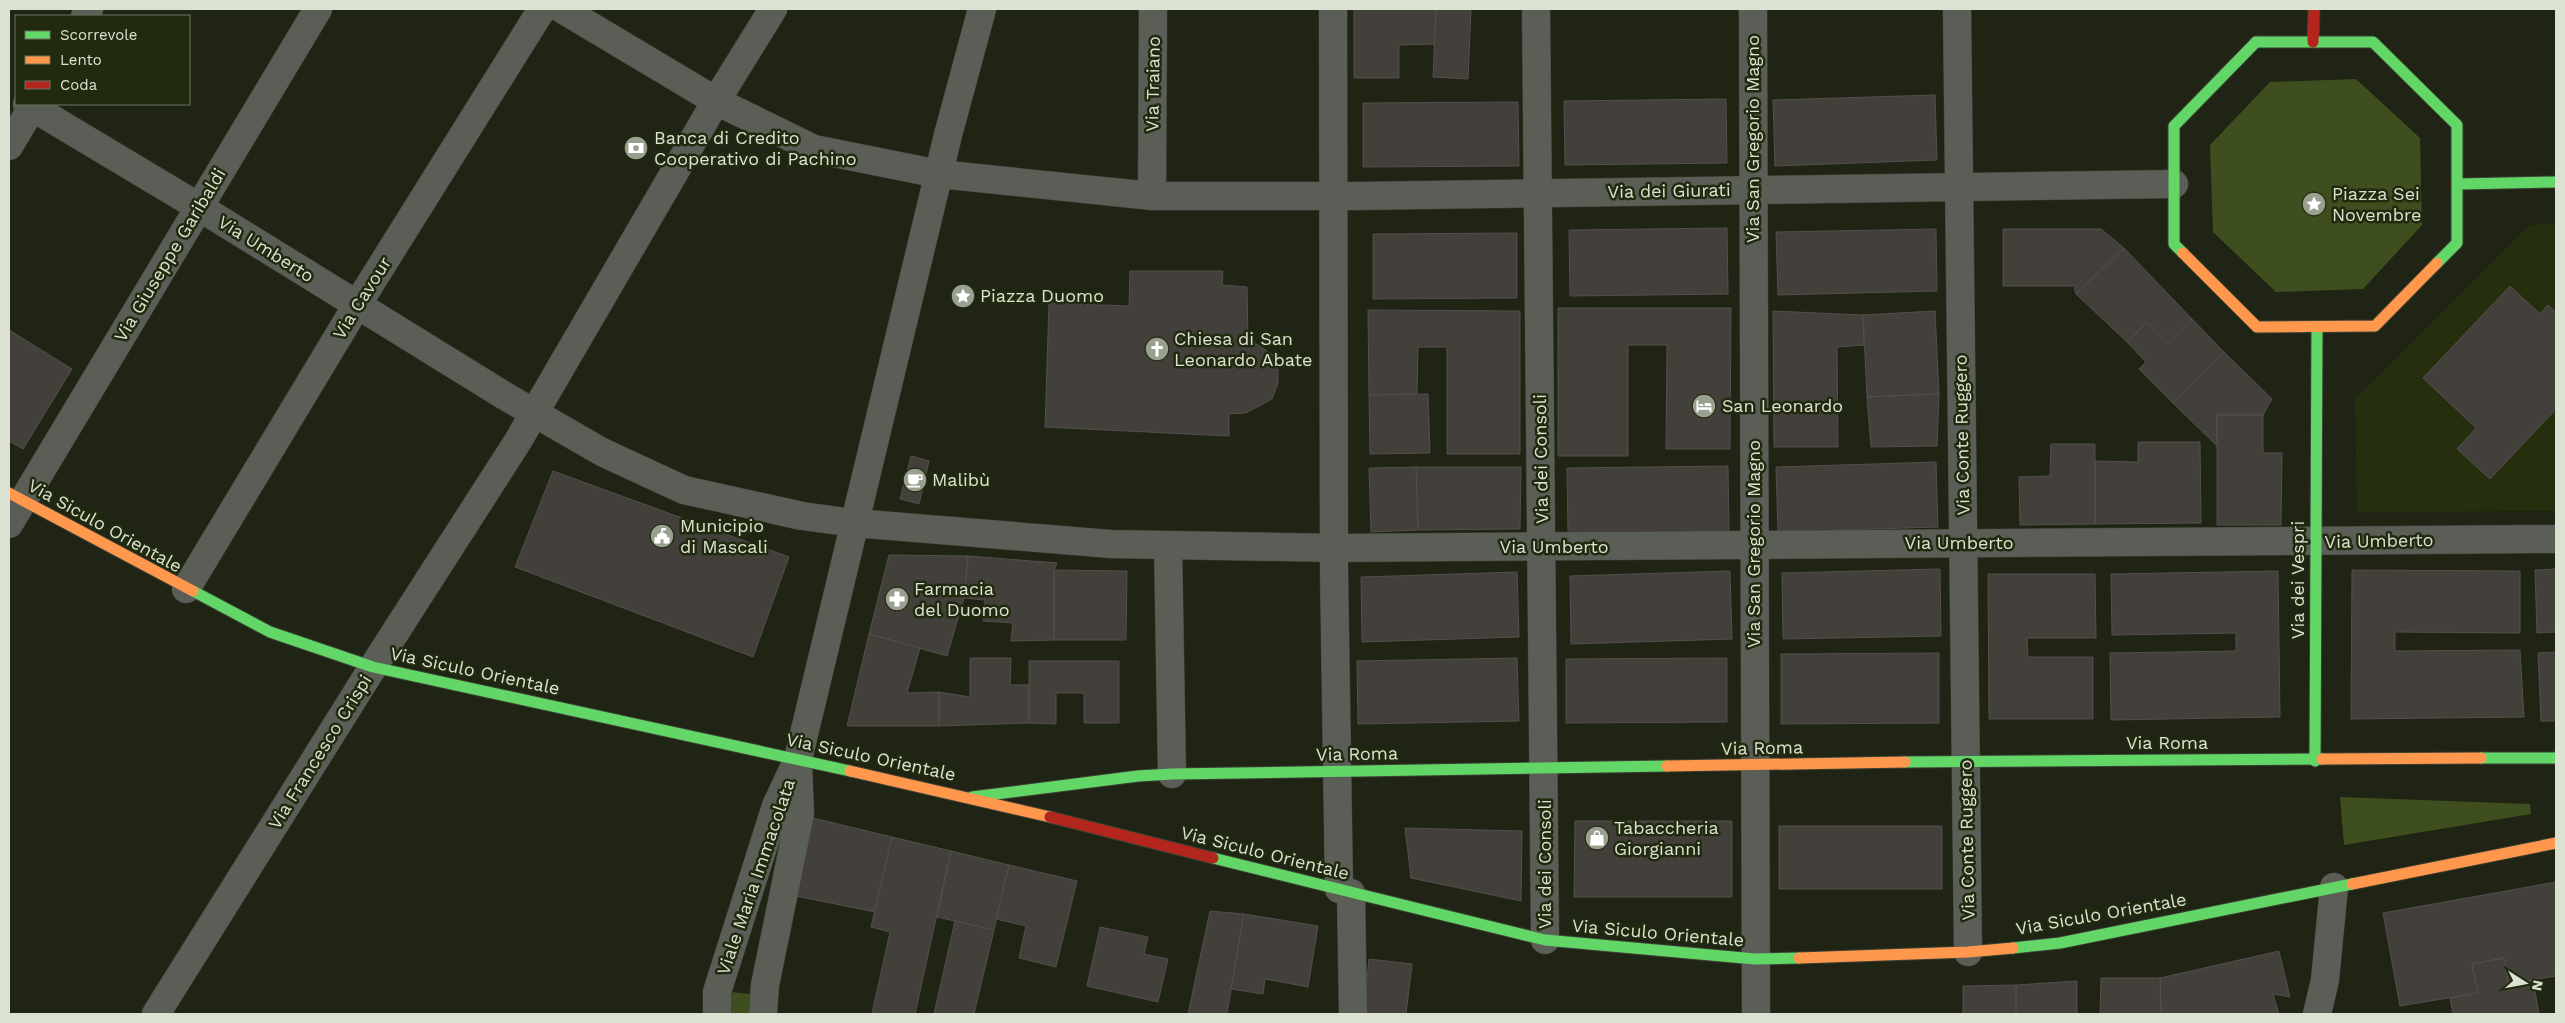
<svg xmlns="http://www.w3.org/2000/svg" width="2565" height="1023" viewBox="0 0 2565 1023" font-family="'Work Sans',sans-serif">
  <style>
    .built { fill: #252f0e }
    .green { fill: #3f4e1f }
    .building { fill: #43403c; stroke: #544f4c }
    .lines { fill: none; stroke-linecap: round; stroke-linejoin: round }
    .street-casing { stroke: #3c4134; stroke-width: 29 }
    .fast-casing { stroke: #3c4134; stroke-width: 13 }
    .slow-casing { stroke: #3c4134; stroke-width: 13 }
    .jam-casing { stroke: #3c4134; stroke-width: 13 }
    .street { stroke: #5b5d57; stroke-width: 28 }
    .fast { stroke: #63d668; stroke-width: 11 }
    .slow { stroke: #ff974d; stroke-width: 11 }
    .jam { stroke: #b3261e; stroke-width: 11 }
    .labels { text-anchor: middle; stroke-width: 5; stroke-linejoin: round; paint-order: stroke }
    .street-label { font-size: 18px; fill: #dbe2d1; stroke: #212a0e }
    .poi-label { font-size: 18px; fill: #dbe2d1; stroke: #212a0e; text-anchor: start }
  </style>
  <rect width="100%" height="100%" fill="#1f2414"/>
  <polygon class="built" points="2556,223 2556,511 2357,512 2355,399 2530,225"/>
  <g class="green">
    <polygon points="2356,79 2420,138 2422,225 2363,289 2276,292 2213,232 2210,145 2270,82"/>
    <polygon points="2340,797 2530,804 2531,814 2344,845"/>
    <polygon points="730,992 751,994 749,1014 730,1014"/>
  </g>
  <g class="building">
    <polygon points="1354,9 1436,9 1435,44 1399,45 1399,78 1354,78"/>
    <polygon points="1436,9 1471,9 1468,79 1433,77"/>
    <polygon points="1935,95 1937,160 1775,166 1773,100"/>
    <polygon points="1726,99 1727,163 1565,165 1564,101"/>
    <polygon points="1518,102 1519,166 1363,167 1363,103"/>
    <polygon points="1727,228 1728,294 1570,296 1569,230"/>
    <polygon points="1936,229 1937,291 1778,295 1776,232"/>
    <polygon points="2003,229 2101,229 2124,248 2076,294 2074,286 2003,286"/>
    <polygon points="1517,233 1517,298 1373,299 1373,234"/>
    <polygon points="2124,248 2192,319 2168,343 2147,322 2127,342 2076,294"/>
    <polygon points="1130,271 1223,271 1222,285 1247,287 1248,339 1272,354 1278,368 1278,383 1272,399 1246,413 1229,414 1229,436 1045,427 1049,303 1129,306"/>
    <polygon points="2510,286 2540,314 2548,305 2556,312 2556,409 2490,479 2457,449 2476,428 2423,378"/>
    <polygon points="1558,308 1731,308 1730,449 1666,449 1667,345 1628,345 1628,456 1558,456"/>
    <polygon points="1368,310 1520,311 1520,454 1447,454 1447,347 1418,347 1417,394 1369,395"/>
    <polygon points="1773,311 1863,315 1864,345 1837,347 1838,447 1774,447"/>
    <polygon points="1935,311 1939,394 1867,397 1863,315"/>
    <polygon points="2192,319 2224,352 2173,403 2139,369 2146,362 2127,342 2147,322 2168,343"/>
    <polygon points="9,330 72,369 23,449 9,441"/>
    <polygon points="2224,352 2272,399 2263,415 2217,415 2217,446 2173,403"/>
    <polygon points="1428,394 1430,453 1370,454 1369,395"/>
    <polygon points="1939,394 1937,446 1871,447 1867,397"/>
    <polygon points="2217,415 2263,415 2263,453 2282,453 2281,525 2217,525"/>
    <polygon points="2138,442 2200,442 2201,523 2095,524 2095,461 2138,462"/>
    <polygon points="2051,444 2095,444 2095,524 2020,525 2019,477 2050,476"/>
    <polygon points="911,456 929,461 919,504 900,499"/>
    <polygon points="1936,462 1938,527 1778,532 1776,467"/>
    <polygon points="1728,466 1729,531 1568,533 1567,468"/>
    <polygon points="1416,467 1521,467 1520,529 1418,530"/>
    <polygon points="1416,467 1418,530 1371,532 1369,468"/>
    <polygon points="553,471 789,557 753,657 515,567"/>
    <polygon points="889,555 968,556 964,598 947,656 869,634"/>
    <polygon points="968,556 1057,563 1054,570 1054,640 1011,641 1013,623 983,621 985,600 964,598"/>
    <polygon points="1940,569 1941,636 1783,639 1782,573"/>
    <polygon points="2556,569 2556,632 2537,633 2535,570"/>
    <polygon points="1054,570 1127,571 1126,640 1054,640"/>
    <polygon points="2352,570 2520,571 2520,633 2395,632 2395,651 2520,650 2524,717 2351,719"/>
    <polygon points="1730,571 1732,639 1571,644 1570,576"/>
    <polygon points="2278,571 2280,717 2111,720 2110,653 2236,651 2236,633 2112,635 2111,574"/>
    <polygon points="1517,572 1519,637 1362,642 1361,577"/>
    <polygon points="1988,574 2095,574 2096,638 2027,638 2028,657 2093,657 2093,719 1989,719"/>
    <polygon points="869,634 920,648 907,693 939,692 939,726 847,726"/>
    <polygon points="2556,652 2556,721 2541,721 2538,653"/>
    <polygon points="1939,653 1939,723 1781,724 1781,654"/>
    <polygon points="970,658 1011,658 1010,685 1029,685 1029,723 939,726 939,692 970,697"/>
    <polygon points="1517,658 1519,721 1358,724 1357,661"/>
    <polygon points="1727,658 1727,722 1566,723 1566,659"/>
    <polygon points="1029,661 1119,661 1119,723 1084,723 1084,693 1056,693 1056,724 1029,723"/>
    <polygon points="813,818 892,837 875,912 796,896"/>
    <polygon points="1575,821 1732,821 1732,897 1574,897"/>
    <rect x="1779" y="826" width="163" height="63"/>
    <polygon points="1405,828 1522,831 1521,901 1411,878"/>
    <polygon points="892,837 951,851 915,1014 872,1013 890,932 871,927"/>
    <polygon points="951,851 1009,865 994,930 937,917"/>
    <polygon points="1009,865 1077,881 1056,967 1019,958 1026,926 996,919"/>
    <polygon points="2556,882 2556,976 2508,984 2504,958 2472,964 2478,993 2400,1006 2383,913"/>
    <polygon points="1210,911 1244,914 1227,1014 1188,1014"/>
    <polygon points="1244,914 1318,926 1308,987 1265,979 1263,994 1231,989"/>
    <polygon points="955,921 994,930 974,1014 934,1014"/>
    <polygon points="1100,927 1148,937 1144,954 1168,959 1158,1002 1087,986"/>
    <polygon points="2279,951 2290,997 2273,994 2279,1014 2161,1014 2160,978"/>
    <polygon points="2504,958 2508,984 2533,980 2539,1014 2453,1014 2450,998 2478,993 2472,964"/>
    <polygon points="1369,959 1412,964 1406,1014 1363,1014"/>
    <polygon points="2101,978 2160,978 2161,1014 2100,1014"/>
    <polygon points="2077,981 2077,1014 2016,1014 2016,985"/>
    <polygon points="2016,985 2016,1014 1963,1014 1963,986"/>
  </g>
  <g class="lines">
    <g class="street-casing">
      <g id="street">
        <polyline points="562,9 716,101 814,149 939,174 1152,196 1359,196 2174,184"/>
        <polyline points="1333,9 1334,571 1339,889"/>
        <polyline points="1536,9 1545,940"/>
        <polyline points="1753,9 1756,1014"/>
        <polyline points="1957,9 1968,952"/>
        <polyline points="85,16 89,9"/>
        <polyline points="27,104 199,207 505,396 602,452 684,490 802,516 854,523 1111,544 1335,548 2556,539"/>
        <polyline points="9,146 34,104"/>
        <polyline points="1152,196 1153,9"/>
        <polyline points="9,524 318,9"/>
        <polyline points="1168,545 1172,774"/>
        <polyline points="186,589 357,305 542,9"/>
        <polyline points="1351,893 1353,1014"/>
        <polyline points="156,1014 373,667 518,441 716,101 773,9"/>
        <polyline points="717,1014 717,992 776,806 798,759 948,135 982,9"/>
        <polyline points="763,1014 765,985 800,814 798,763"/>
        <polyline points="2317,1014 2325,980 2334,887"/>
      </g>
    </g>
    <g class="fast-casing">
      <g id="fast">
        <polyline points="2256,42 2373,42 2457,125 2457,243 2437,263"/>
        <polyline points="2458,184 2556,182"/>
        <polyline points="2183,253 2174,244 2174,126 2256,42"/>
        <polyline points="193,591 270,632 373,667 850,771"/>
        <polyline points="2481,758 2556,758"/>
        <polyline points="2315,761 2317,327"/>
        <polyline points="1905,762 2322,759"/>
        <polyline points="972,797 1138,776 1172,774 1667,766"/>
        <polyline points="1213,858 1545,940 1755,959 1799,958"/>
        <polyline points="2013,948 2060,943 2352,884"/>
      </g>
    </g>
    <g class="slow-casing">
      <g id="slow">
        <polyline points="2183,253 2257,327 2375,326 2437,263"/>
        <polyline points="9,493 193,591"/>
        <polyline points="2322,759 2481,758"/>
        <polyline points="1667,766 1905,762"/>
        <polyline points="850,771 1050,817"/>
        <polyline points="2352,884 2556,843"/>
        <polyline points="1799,958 1968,952 2013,948"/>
      </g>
    </g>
    <g class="jam-casing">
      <g id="jam">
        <polyline points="2313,42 2314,9"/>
        <polyline points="1050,817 1213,858"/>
      </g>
    </g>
    <use href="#street" class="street"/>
    <use href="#fast" class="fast"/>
    <use href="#slow" class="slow"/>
    <use href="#jam" class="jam"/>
  </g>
  <defs>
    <g id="bank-disc" transform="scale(1.25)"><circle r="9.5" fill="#99a08f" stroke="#212a0e"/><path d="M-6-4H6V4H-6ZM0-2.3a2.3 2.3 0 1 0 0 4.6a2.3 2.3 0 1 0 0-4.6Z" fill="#fff"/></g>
    <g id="sight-disc" transform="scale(1.25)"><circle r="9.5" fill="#99a08f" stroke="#212a0e"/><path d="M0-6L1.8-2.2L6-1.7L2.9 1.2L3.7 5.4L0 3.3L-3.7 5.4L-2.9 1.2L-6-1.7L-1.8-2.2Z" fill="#fff"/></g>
    <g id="church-disc" transform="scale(1.25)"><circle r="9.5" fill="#99a08f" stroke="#212a0e"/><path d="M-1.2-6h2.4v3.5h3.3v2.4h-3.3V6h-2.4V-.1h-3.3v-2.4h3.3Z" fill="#fff"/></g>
    <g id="hotel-disc" transform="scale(1.25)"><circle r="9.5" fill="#99a08f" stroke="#212a0e"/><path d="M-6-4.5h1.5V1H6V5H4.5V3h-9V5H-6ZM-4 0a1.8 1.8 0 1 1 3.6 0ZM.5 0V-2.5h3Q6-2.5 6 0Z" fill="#fff"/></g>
    <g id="cafe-disc" transform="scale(1.25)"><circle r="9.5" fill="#99a08f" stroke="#212a0e"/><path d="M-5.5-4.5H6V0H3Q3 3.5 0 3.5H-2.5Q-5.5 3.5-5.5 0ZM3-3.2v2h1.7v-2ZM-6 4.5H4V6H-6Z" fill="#fff"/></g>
    <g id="civic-disc" transform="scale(1.25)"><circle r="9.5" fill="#99a08f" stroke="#212a0e"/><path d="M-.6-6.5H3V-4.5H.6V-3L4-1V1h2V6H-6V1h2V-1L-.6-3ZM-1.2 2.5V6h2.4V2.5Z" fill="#fff"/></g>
    <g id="pharmacy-disc" transform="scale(1.25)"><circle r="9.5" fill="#99a08f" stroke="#212a0e"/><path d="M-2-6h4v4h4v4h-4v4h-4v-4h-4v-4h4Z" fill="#fff"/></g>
    <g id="shop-disc" transform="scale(1.25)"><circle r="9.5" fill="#99a08f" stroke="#212a0e"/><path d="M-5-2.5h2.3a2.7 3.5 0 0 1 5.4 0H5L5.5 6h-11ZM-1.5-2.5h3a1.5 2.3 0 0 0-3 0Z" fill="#fff"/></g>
  </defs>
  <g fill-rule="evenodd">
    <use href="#bank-disc" x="636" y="148"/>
    <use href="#sight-disc" x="2314" y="204"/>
    <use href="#sight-disc" x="963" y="296"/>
    <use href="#church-disc" x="1157" y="349"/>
    <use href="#hotel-disc" x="1704" y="406"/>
    <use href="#cafe-disc" x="915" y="480"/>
    <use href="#civic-disc" x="662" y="536"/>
    <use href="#pharmacy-disc" x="897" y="599"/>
    <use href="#shop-disc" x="1597" y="838"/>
  </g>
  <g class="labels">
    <g class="street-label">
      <text transform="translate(1153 84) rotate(-89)" y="6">Via Traiano</text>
      <text transform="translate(1753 139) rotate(-90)" y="6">Via San Gregorio Magno</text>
      <text transform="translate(1669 191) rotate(-1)" y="6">Via dei Giurati</text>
      <text transform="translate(266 249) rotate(32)" y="6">Via Umberto</text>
      <text transform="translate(170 255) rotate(-59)" y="6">Via Giuseppe Garibaldi</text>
      <text transform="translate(362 298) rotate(-58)" y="6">Via Cavour</text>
      <text transform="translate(1962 435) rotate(-91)" y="6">Via Conte Ruggero</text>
      <text transform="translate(1541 459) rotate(-91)" y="6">Via dei Consoli</text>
      <text transform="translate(105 526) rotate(29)" y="6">Via Siculo Orientale</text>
      <text transform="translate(2379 541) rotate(-1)" y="6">Via Umberto</text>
      <text x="1959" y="549">Via Umberto</text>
      <text transform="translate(1754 544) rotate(-90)" y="6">Via San Gregorio Magno</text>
      <text x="1554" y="553">Via Umberto</text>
      <text transform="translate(2298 580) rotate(-90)" y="6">Via dei Vespri</text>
      <text transform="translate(475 671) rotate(12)" y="6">Via Siculo Orientale</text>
      <text x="2167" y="749">Via Roma</text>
      <text transform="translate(1762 748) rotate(-1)" y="6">Via Roma</text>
      <text transform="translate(320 752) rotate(-58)" y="6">Via Francesco Crispi</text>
      <text transform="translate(1357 754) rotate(-1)" y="6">Via Roma</text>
      <text transform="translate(871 757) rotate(12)" y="6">Via Siculo Orientale</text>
      <text transform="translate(1967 840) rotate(-91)" y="6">Via Conte Ruggero</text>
      <text transform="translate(1265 853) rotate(14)" y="6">Via Siculo Orientale</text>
      <text transform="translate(1545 864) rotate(-90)" y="6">Via dei Consoli</text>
      <text transform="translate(756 877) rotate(-71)" y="6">Viale Maria Immacolata</text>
      <text transform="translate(2101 914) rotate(-10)" y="6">Via Siculo Orientale</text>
      <text transform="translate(1658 933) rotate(5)" y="6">Via Siculo Orientale</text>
    </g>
    <g class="poi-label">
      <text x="654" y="144">Banca di Credito<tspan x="654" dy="21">Cooperativo di Pachino</tspan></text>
      <text x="2332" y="200">Piazza Sei<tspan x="2332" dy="21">Novembre</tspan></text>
      <text x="980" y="302">Piazza Duomo</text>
      <text x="1174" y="345">Chiesa di San<tspan x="1174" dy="21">Leonardo Abate</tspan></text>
      <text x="1722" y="412">San Leonardo</text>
      <text x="932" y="486">Malibù</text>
      <text x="680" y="532">Municipio<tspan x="680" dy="21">di Mascali</tspan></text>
      <text x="914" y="595">Farmacia<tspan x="914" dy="21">del Duomo</tspan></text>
      <text x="1614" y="834">Tabaccheria<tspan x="1614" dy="21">Giorgianni</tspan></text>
    </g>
  </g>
  <rect width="2565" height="1023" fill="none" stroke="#dbe2d1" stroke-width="20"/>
  <rect x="15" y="15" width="175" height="90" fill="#212a0e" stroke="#6b745c"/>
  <rect x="25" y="31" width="25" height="8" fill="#63d668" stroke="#6b745c"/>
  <text x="60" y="40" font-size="15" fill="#dbe2d1">Scorrevole</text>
  <rect x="25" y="56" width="25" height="8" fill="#ff974d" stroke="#6b745c"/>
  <text x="60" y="65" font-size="15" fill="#dbe2d1">Lento</text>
  <rect x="25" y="81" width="25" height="8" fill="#b3261e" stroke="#6b745c"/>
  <text x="60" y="90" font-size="15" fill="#dbe2d1">Coda</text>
  <g transform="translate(2525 983) rotate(101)" stroke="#212a0e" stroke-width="4" paint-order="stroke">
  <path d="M0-4L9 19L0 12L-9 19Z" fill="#dbe2d1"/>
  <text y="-8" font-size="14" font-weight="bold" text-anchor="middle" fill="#dbe2d1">N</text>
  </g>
</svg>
